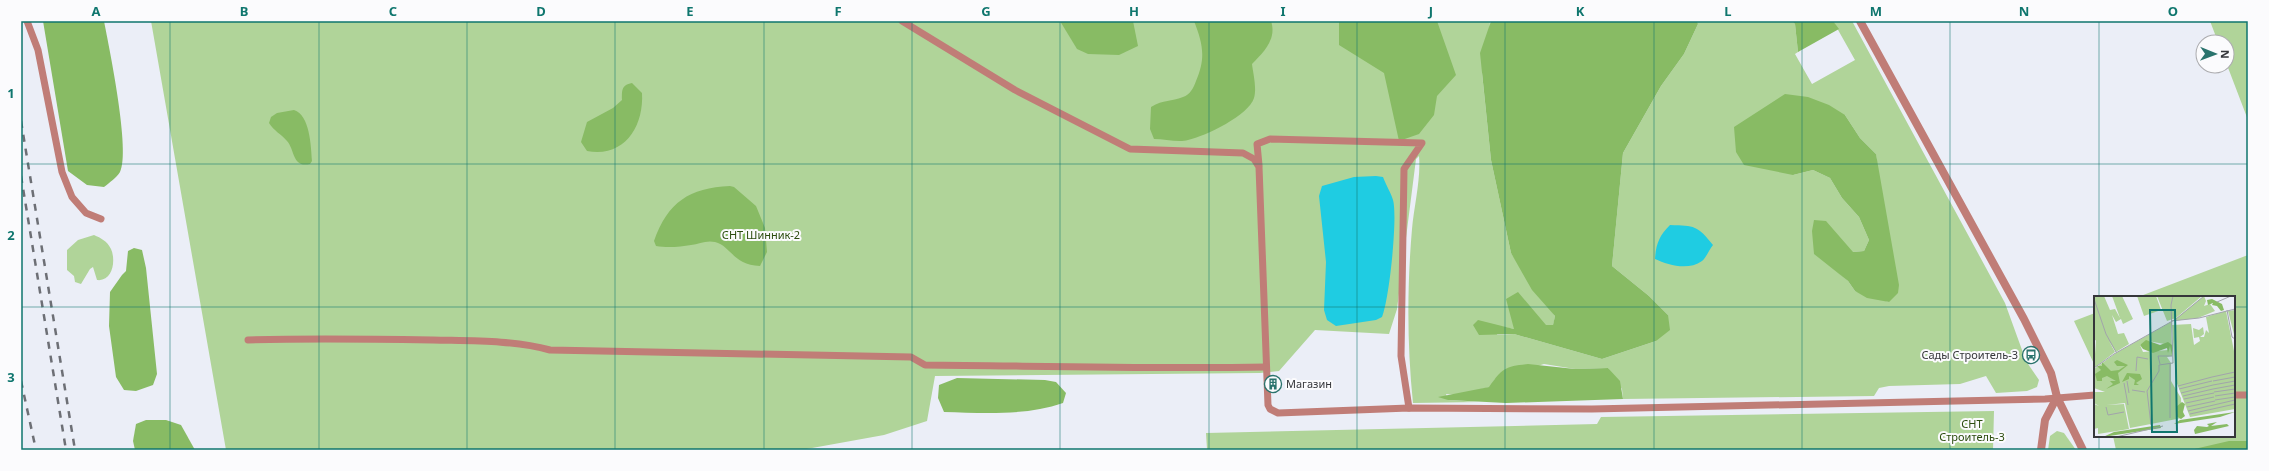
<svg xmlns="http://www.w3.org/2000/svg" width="2269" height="471" viewBox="0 0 2269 471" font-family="'Noto Sans',sans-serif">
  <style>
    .green { fill: #b0d499; fill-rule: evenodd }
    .forest { fill: #88bb64 }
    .water { fill: #1fcce2 }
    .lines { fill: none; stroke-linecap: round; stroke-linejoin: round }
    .minor { stroke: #c07d77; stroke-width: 7 }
    .tertiary { stroke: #c07d77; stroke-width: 8 }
    .rail { stroke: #6d6f75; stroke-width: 2.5; stroke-dasharray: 7 7; stroke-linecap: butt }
    .grid { fill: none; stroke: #0f766e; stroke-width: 1; stroke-opacity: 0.55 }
    .labels { text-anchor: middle; stroke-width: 4; stroke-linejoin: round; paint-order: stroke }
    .park-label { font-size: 11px; fill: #2b4c0e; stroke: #fbfbfd }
    .poi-label { font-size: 11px; fill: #35363a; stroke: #fbfbfd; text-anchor: end }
    .inset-road { fill: none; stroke: #a2a4ab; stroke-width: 1 }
    .view { fill: #0f766e; fill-opacity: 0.15; stroke: #0f766e; stroke-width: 2 }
    .inset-edge { fill: none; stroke: #35363a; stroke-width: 2 }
    .neatline { fill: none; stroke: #0f766e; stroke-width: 1.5 }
    .grid-label { font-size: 13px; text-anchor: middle; font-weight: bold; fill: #0f766e }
  </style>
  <rect width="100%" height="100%" fill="#ebeef7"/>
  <g class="green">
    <path d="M151,21H1490L1487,66L1482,73L1491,160L1511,253L1555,316L1553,326L1514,329L1499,326L1497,335L1514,334L1602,359L1656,341L1668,315L1649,296L1612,266L1623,153L1661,86L1684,54L1698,24L1697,21H1792L1795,24L1798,52L1795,54L1812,84L1855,60L1833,21H1852L2005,303L2026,361L2039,380L2037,387L2027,391L1996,393L1986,376L1960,384L1889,386L1879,388L1874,396L1623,399L1622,389L1608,368L1575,369L1544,364L1495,379L1490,387L1457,395L1446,394L1448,400L1479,402L1413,403C1407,345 1407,287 1412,229C1414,206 1421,179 1419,156L1416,159L1397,309L1389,334L1315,330L1279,371L1260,373L935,376L927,421L884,435L801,450H226ZM1845,115L1860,138L1876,154L1889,302L1855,291L1848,281L1832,267L1853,252L1864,251L1869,240L1859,217L1842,198L1830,178L1813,170L1793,175Z"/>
    <polygon points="2210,21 2248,21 2248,120 2227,65 2227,42 2218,42"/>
    <path d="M94,235C101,238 107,241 111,249C116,260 113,282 97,280L93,267L90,269L81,284L75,282L74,276L67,270V250L78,240Z"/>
    <polygon points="2248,255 2248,450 2116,450 2113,436 2234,436 2234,297 2138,297"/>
    <polygon points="2095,313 2095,366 2074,321"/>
    <polygon points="1994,411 1993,450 1206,450 1207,449 1206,433 1597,424 1601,417"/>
    <polygon points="2057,431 2064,433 2076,450 2048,450 2050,436"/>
  </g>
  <g class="forest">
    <path d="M43,21H104C109,47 131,152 120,172C117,177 109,183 104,187L87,185L68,171Z"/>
    <polygon points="1060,21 1133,21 1138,46 1119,55 1088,54 1077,49"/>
    <path d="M1194,21H1271C1277,39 1264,52 1252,64C1253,73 1257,88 1254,98C1249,115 1206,136 1188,140C1179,143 1165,139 1154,139L1150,129L1151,107C1164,99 1171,102 1183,97C1190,95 1194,87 1196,81C1206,58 1203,44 1194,21Z"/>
    <polygon points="1339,21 1437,21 1456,75 1437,96 1434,115 1419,134 1399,141 1384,73 1339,45"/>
    <polygon points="1491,21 1697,21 1698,24 1684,54 1661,86 1623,153 1612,266 1649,296 1668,315 1670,330 1656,341 1602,359 1514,334 1479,335 1473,325 1478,320 1514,329 1506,299 1518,292 1546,325 1553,325 1555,316 1532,290 1511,253 1491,160 1480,53"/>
    <polygon points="1792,21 1833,21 1839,29 1798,52 1795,24"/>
    <path d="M632,83L642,93C644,127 624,158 587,151L581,142L587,122L613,108L622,100C622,91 621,85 632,83Z"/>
    <polygon points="1785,94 1808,97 1829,105 1845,115 1860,138 1876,154 1899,285 1898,293 1889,302 1867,298 1855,291 1848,281 1814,254 1812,231 1814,220 1826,221 1853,252 1864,251 1869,240 1859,217 1842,198 1830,178 1813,170 1793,175 1744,165 1736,152 1734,127"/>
    <path d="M294,110C310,115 311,146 312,161L310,164C292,168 295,150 287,141C281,134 274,131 269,123L271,117L277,113Z"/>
    <path d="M730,186L734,187L756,206L765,228L767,252L760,266C733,265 731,246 715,242C706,240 699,244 691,245C680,247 667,248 656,246L654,241C668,202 689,188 730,186Z"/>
    <polygon points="134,248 142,250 146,268 157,374 153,385 136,391 124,390 116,377 109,326 110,292 122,275 126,271 128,251"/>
    <path d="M1528,364L1575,369L1608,368L1620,381L1623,399L1506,403L1448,400L1438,397L1489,387C1502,368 1506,366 1528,364Z"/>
    <path d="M957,378L1045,380L1056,382L1066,393L1063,403C1026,416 983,413 944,412L938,398L939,385Z"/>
    <polygon points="146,420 166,420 181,425 195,450 135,450 133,441 136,424"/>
    <polygon points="2229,441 2248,441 2248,450 2190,450"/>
  </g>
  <g class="water">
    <path d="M1376,176L1383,177C1386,185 1391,193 1393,200C1398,217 1389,301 1382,317L1376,320L1336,326L1327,320L1324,310L1326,262L1319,196L1322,186L1354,177Z"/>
    <path d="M1670,225C1695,226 1697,225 1713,245C1709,250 1706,258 1702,261C1688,271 1668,265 1655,259C1656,244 1659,236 1670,225Z"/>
  </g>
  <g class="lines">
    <g class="minor">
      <polyline points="27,21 38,50 62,172 72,197 86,213 101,219"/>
      <polyline points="902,21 1015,90 1130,149 1243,153 1254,159 1259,167 1268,405 1270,409 1278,413 1409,408 1592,409 2045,399 2095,395"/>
      <polyline points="1259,165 1257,144 1270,139 1422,143 1404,169 1401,356 1409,408"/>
      <path d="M248,340C310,338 371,339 433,340C472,341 512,340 550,350L911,357L925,365C1039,366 1152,369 1266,367"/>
      <polyline points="2234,395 2248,395"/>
    </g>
    <g class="tertiary">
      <polyline points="1860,21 2024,319 2051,373 2057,397 2083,450"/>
      <polyline points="2041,450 2045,420 2057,397"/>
    </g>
    <g class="rail">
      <polyline points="21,121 75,450"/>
      <polyline points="21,176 66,450"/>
      <polyline points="21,381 36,450"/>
    </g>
  </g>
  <path class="grid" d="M170,21V450M319,21V450M467,21V450M615,21V450M764,21V450M912,21V450M1060,21V450M1209,21V450M1357,21V450M1505,21V450M1654,21V450M1802,21V450M1950,21V450M2099,21V297M21,164H2248M21,307H2095M2234,307H2248M2099,436V450"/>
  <defs>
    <g id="bus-ring" transform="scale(0.9)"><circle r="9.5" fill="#fbfbfd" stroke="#2a736d" stroke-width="1.5"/><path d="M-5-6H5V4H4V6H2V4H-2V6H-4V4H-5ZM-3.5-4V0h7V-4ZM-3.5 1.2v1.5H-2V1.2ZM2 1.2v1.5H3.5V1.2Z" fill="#2a736d"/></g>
    <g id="building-ring" transform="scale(0.9)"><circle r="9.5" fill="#fbfbfd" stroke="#2a736d" stroke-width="1.5"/><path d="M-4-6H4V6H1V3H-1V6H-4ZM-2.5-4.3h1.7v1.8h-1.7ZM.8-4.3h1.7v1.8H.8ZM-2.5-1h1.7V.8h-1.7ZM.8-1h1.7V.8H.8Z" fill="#2a736d"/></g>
  </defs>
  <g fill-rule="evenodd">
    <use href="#bus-ring" x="2031" y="355"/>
    <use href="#building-ring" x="1273" y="384"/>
  </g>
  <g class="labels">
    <g class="park-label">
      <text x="761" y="239">СНТ Шинник-2</text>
      <text x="1972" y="428">СНТ<tspan x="1972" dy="13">Строитель-3</tspan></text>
    </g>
    <g class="poi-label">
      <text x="2018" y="359">Сады Строитель-3</text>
      <text x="1286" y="388" text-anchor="start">Магазин</text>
    </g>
  </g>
  <g transform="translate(2094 296)">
    <rect width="141" height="141" fill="#ebeef7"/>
    <path d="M0,0H10L16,14L21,13L26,22L18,0H28L39,23L29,28L27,23L22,26L18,19L24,38L30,37L35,48L22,56L15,45L21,56L0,72L2,44L0,45ZM43,0H62L67,14L50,20ZM63,0H108L82,22L73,25ZM110,0L112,5L110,10L116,8L121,15L104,22L79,25ZM141,14V42L134,15ZM132,15L141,60V113L96,121L82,85L78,29L97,28L100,49L106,45L105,41L100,42L99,32L105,34L109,31L110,38L106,41H110L112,34L115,37L112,21ZM77,26L78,60L73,61L77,67V85L87,102L88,122L36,132L31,107L13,109L30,108L35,133L4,138V132L0,133V108L5,110L0,107V96H11L0,92V73L22,57ZM54,45L76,49L74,54L49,56L46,49Z" fill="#b0d499" fill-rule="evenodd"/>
    <path d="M118,3L128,8L130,14L127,15L123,10L118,9L119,7L114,9L113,4ZM52,44L66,49L74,46L78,49V59L76,50L74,57L73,52L59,57L49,53L46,49ZM23,64L34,69L24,77L26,87L12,93L19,88L16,85H22L13,80L8,82V85H3L1,78L7,74L3,70H8V66L17,75L25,74L31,70H23L20,66ZM33,77L46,78L48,83L42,87L45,89H40L41,84L35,80V83L28,86ZM88,106L91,108L89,116L91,120L87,123L82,120V111ZM141,116L126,121L80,128L86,124ZM123,126L117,130L133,128L135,130L101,138L100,134L103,130L113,131L115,130L113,128ZM66,129L67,132L9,141L20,136Z" fill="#88bb64"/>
    <path class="inset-road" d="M0,3L12,38L22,56M123,6L137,0M133,14L138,41L141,43M77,25L105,22L141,13M66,68L64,60H78M0,72L20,58L82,23L110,0M42,75L43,61L54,63M118,81L141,76M33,85L35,97M119,85L141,81M30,87L34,109M119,89L141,85M84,90L118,81M85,93L118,85M119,93L141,89M38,94L51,96M120,96L141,93M87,97L119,89M89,100L119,93M121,100L141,97M90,103L120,97M121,104L141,101M92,107L120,101M12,111L14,119L30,116M93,111L121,105M94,115L141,104M96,118L141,108M76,122V68M57,129L53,95L65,75V69L79,67L77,9L79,0M22,141L69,130"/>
    <path class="view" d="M56,14H81L83,136H58Z"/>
    <rect width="141" height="141" class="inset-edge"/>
  </g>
  <rect width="2269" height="471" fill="none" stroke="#fbfbfd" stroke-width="44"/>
  <g transform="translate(2215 54) rotate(91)"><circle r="19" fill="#fbfbfd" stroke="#acacaf"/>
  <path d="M0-3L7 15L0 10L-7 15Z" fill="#2a736d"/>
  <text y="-6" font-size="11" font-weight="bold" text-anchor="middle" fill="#35363a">N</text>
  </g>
  <rect x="22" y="22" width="2225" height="427" class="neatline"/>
  <g class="grid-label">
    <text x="96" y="16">A</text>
    <text x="244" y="16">B</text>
    <text x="393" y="16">C</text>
    <text x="541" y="16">D</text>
    <text x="690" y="16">E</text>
    <text x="838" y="16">F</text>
    <text x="986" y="16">G</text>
    <text x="1134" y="16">H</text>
    <text x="1283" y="16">I</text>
    <text x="1431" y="16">J</text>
    <text x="1580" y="16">K</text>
    <text x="1728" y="16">L</text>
    <text x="1876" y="16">M</text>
    <text x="2024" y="16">N</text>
    <text x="2173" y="16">O</text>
    <text x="11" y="98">1</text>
    <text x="11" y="240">2</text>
    <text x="11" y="382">3</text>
  </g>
</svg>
